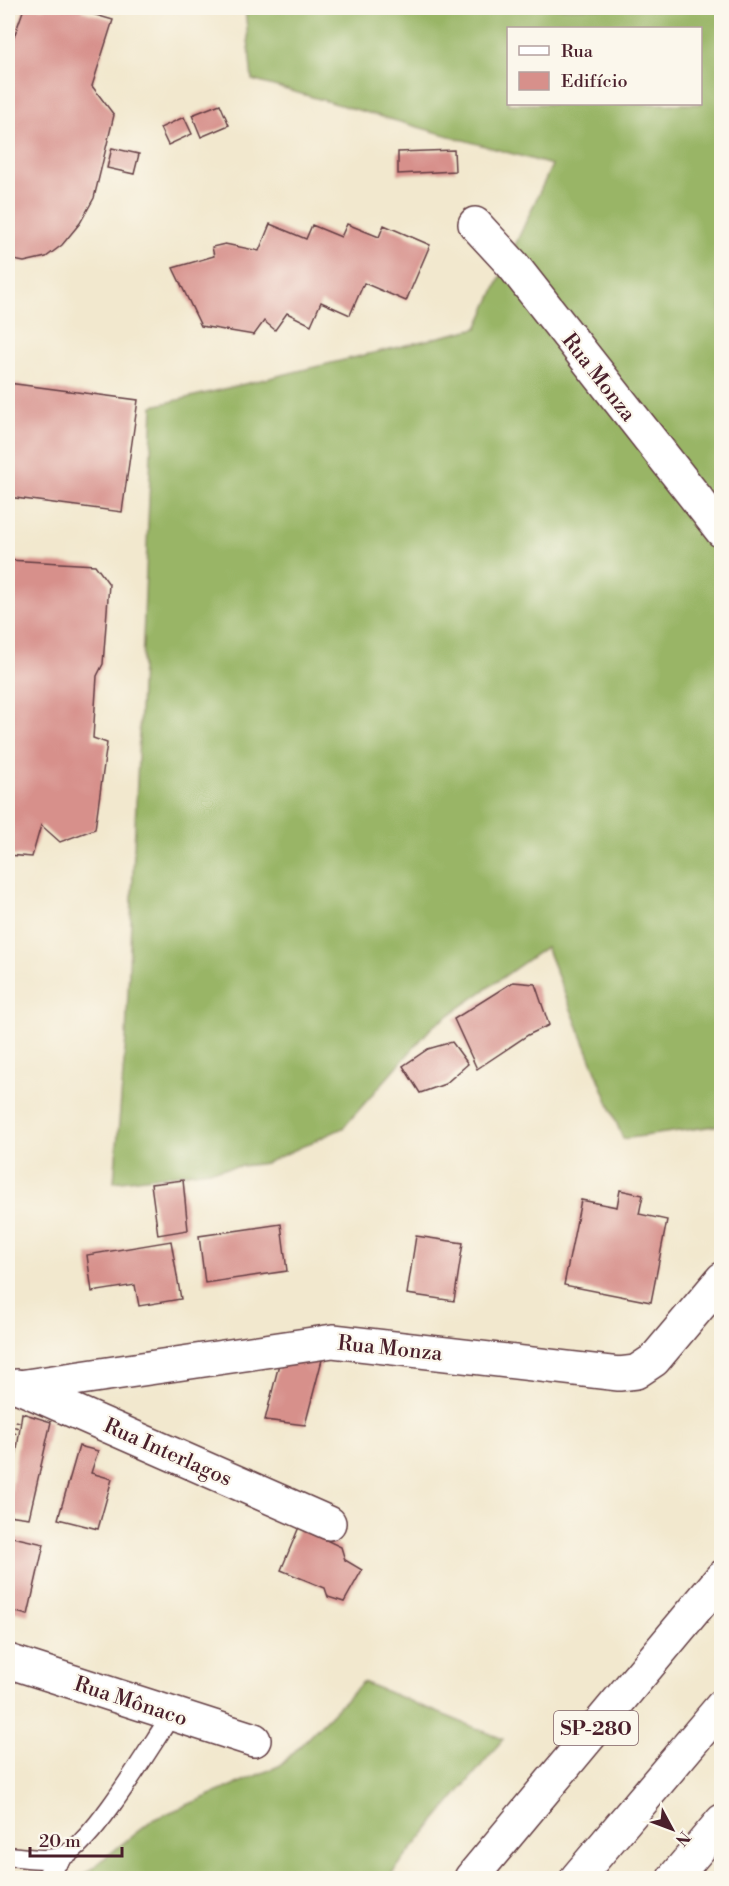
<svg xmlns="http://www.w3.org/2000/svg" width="729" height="1886" viewBox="0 0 729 1886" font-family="'Libre Bodoni',serif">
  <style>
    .forest { fill: #99b566; stroke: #726a48; stroke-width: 1.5; fill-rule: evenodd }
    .building { fill: #d7908b }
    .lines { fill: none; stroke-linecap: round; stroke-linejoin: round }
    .lane-casing { stroke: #633d43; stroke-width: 21 }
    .street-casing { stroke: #633d43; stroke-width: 36 }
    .highway-casing { stroke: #633d43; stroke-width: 36 }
    .path { stroke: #633d43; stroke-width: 4; stroke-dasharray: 1.5 4.5; stroke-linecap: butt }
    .lane { stroke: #fff; stroke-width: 18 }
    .street { stroke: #fff; stroke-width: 33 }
    .highway { stroke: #fff; stroke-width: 33 }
    .labels { text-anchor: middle; stroke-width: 4.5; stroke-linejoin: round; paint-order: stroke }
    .shield { fill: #fbf7ec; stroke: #7f6065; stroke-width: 1.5 }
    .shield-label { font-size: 20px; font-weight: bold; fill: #4a1f2b }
    .street-label { font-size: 21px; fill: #4a1f2b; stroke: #fbf7ec }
  </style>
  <rect width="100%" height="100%" fill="#fbf7ec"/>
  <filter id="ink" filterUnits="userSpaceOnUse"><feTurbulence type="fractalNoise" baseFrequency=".0167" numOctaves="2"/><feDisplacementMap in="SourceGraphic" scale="12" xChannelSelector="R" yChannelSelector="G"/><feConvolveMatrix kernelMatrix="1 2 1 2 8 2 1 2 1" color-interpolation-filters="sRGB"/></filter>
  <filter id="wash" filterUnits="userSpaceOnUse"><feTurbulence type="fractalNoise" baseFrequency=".008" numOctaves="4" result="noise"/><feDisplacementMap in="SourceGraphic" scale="24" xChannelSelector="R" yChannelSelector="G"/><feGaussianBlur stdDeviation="1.35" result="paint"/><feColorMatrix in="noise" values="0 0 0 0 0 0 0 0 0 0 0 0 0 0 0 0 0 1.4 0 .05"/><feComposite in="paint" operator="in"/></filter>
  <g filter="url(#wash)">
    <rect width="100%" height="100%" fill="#f2e8ce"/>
    <g class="forest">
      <path d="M245,8H721V1125L623,1139L546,947L432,1027L343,1128L266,1163L114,1182L126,1038L153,406L477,328L552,165L252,80ZM508,28H700V104H508Z"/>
      <polygon points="363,1682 503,1739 388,1878 80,1878 152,1820 281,1765"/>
    </g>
    <g id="blocks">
      <g class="building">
        <polygon points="24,8 83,8 82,11 113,20 92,86 114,115 94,198 80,223 62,245 46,257 24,262 8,259 8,54"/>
        <polygon points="220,104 229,125 201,137 192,115"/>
        <polygon points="184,117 192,134 168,145 160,128"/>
        <polygon points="112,148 139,154 134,174 107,168"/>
        <polygon points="454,150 455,171 398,174 398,152"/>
        <polygon points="270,224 306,239 312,225 341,237 347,224 379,237 384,225 430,245 406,301 364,283 350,315 321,302 311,325 287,313 275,330 264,321 254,335 201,326 173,268 214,256 212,247 225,244 259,251"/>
        <polygon points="8,383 138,400 122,512 8,497"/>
        <polygon points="8,560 95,565 109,584 103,664 97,676 93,738 107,743 95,829 60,842 41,825 32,857 8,855"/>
        <polygon points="513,982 535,984 549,1025 528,1035 477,1069 454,1019"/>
        <polygon points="452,1042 468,1064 445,1084 420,1093 403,1066 428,1049"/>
        <polygon points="183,1180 188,1230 158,1235 151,1184"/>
        <polygon points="620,1190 643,1195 639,1214 667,1220 651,1302 564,1285 581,1200 617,1207"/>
        <polygon points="281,1224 287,1271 205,1283 199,1236"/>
        <polygon points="416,1236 463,1243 454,1301 407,1294"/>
        <polygon points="171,1241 181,1299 139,1306 135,1285 92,1292 87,1255"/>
        <polygon points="324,1352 305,1425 265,1420 280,1360"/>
        <polygon points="22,1413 51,1422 29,1518 8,1515"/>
        <polygon points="79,1446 98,1451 91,1473 112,1479 98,1529 58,1519"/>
        <polygon points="299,1527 341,1547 345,1560 362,1570 344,1602 328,1597 325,1588 281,1570"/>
        <polygon points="8,1536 44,1544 28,1615 8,1610"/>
      </g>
    </g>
  </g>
  <g filter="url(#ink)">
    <use href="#blocks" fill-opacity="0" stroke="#633d43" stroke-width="1.5"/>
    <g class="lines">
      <g class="lane-casing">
        <g id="lane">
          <path d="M8,1856C25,1857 50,1863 67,1854C98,1835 149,1748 172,1714"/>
          <polyline points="44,1878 65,1855"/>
        </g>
      </g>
      <g class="street-casing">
        <g id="street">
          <polyline points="475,224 512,264 722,531"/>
          <polyline points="17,1386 329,1523"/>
          <polyline points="19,1387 333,1341 619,1374 636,1372 654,1360 722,1279"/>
          <polyline points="8,1661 254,1740"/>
        </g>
      </g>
      <g class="highway-casing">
        <g id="highway">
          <polyline points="471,1878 722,1577"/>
          <polyline points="577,1878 722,1706"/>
          <polyline points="674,1878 722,1821"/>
        </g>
      </g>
      <polyline class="path" points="8,1457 18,1420"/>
      <use href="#lane" class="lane"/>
      <use href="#street" class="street"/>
      <use href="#highway" class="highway"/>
    </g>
  </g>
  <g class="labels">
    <rect class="shield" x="554" y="1711" width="84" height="34" rx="4.5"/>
    <g class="shield-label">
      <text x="596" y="1735">SP-280</text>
    </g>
    <g class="street-label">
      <text transform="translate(599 377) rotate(52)" y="7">Rua Monza</text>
      <text transform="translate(390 1348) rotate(6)" y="7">Rua Monza</text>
      <text transform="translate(168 1452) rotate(24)" y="7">Rua Interlagos</text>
      <text transform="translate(131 1701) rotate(18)" y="7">Rua Mônaco</text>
    </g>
  </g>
  <rect width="729" height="1886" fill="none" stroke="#fbf7ec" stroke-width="30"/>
  <rect x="507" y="27" width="195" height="78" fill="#fbf7ec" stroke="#b4a19f" stroke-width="1.5"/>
  <rect x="519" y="46" width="30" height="9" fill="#ffffff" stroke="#b4a19f" stroke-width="1.5"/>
  <text x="561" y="57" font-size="18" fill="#4a1f2b">Rua</text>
  <rect x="519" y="72" width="30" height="18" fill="#d7908b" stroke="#b4a19f" stroke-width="1.5"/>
  <text x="561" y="87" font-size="18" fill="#4a1f2b">Edifício</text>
  <g transform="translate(672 1829) rotate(131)" stroke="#fbf7ec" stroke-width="4.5" paint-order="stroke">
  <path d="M0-4.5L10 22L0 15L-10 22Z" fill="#4a1f2b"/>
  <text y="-9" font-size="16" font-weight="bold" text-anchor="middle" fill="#4a1f2b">N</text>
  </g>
  <path d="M30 1847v9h92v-9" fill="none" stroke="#4a1f2b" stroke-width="3"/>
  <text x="39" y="1847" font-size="18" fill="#4a1f2b" stroke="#fbf7ec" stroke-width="4.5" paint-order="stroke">20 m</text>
</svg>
